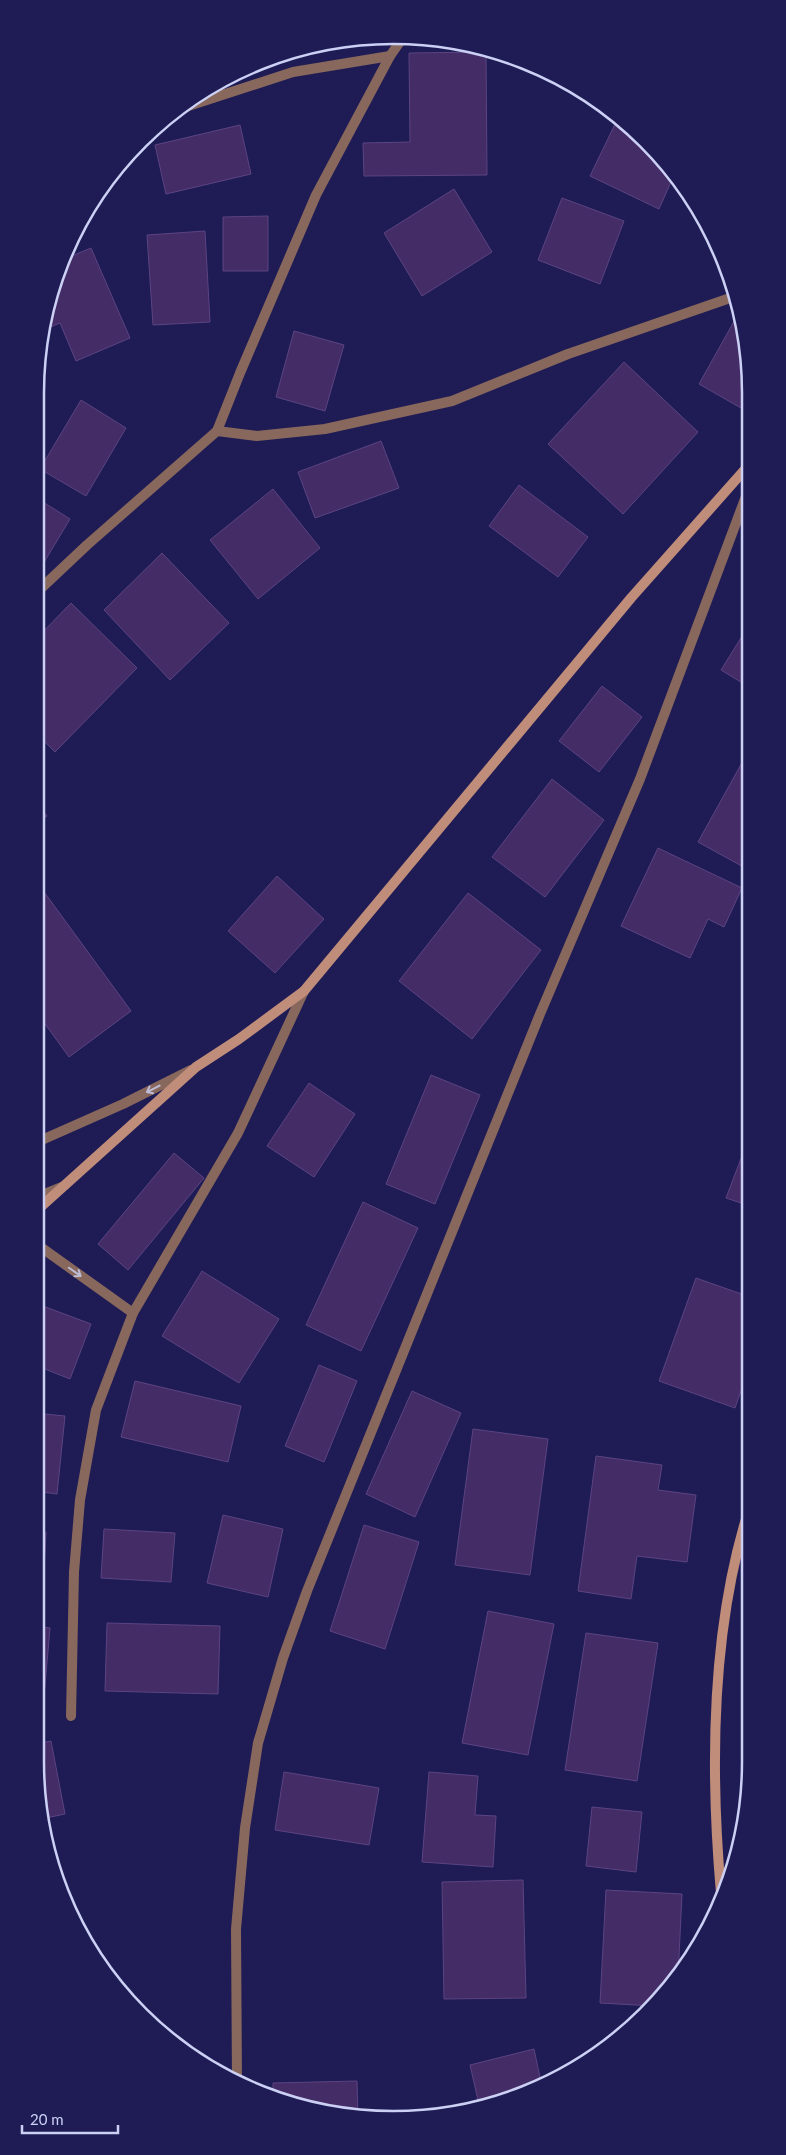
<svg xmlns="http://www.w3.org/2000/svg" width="786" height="2155" viewBox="0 0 786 2155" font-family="Lato,sans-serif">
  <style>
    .building { fill: #442c67; stroke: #5b4481 }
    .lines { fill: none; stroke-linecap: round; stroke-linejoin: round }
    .minor { stroke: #88685d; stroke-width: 10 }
    .secondary { stroke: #c08d7b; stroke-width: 10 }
    .oneway { stroke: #bebbd6 }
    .rim { fill: none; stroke: #cbd0f4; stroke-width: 2.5 }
  </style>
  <rect width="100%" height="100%" fill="#1f1c55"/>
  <g class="building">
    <polygon points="486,52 487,175 364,176 363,143 410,142 409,53"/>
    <polygon points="617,120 662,157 674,175 659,209 590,176"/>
    <polygon points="240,125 251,174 166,194 155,145"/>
    <polygon points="454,189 492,252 422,296 384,233"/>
    <polygon points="562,198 624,221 600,284 538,260"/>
    <polygon points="268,216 268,271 223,271 223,217"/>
    <polygon points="205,231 210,322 153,325 147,235"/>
    <polygon points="91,248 130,338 76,361 60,323 43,330 47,301 62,260"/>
    <polygon points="737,316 748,346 748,412 699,384"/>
    <polygon points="294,331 344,345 325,411 276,397"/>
    <polygon points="624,362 698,432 623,514 548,444"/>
    <polygon points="81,400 126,428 86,496 40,469"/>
    <polygon points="381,441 399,488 315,518 298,472"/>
    <polygon points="519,485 588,537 558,577 489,526"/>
    <polygon points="273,489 320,548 258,599 210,540"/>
    <polygon points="35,497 70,519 40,569 35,566"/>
    <polygon points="162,553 229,623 170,680 104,610"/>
    <polygon points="71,603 137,668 55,752 35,732 35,669 41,663 35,657 35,640"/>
    <polygon points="749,625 749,687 721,670"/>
    <polygon points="602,686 642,717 599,772 559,741"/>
    <polygon points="749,750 749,870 698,842"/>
    <polygon points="552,779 604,820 545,897 492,857"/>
    <polygon points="35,801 47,816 35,826"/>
    <polygon points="658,848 742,888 724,927 708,919 690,958 621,926"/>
    <polygon points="277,876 324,919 275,973 228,931"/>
    <polygon points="39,885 131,1011 69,1057 35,1010 35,888"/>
    <polygon points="468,893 541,950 472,1039 399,981"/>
    <polygon points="431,1075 480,1095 435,1204 386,1184"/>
    <polygon points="309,1083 355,1114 314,1177 267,1146"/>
    <polygon points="750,1135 750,1206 726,1198"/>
    <polygon points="174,1153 204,1178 128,1270 98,1244"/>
    <polygon points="363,1202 418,1228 361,1351 306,1325"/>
    <polygon points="202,1271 279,1319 239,1383 162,1336"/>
    <polygon points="696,1278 750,1297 750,1365 735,1408 659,1381"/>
    <polygon points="35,1303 91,1324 70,1379 35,1365"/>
    <polygon points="319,1365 357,1381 324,1462 285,1446"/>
    <polygon points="135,1381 241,1406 228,1462 121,1437"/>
    <polygon points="412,1391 461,1413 415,1517 366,1494"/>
    <polygon points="35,1413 65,1416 57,1494 35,1491"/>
    <polygon points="473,1429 548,1439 530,1575 455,1565"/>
    <polygon points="596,1456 662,1465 658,1490 696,1495 687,1562 637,1556 631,1599 578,1591"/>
    <polygon points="223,1515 283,1529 268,1597 207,1583"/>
    <polygon points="364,1525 419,1542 385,1649 330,1631"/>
    <polygon points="104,1529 175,1533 171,1582 101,1578"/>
    <polygon points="35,1532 46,1532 43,1593 35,1592"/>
    <polygon points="488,1611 554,1624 528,1755 462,1743"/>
    <polygon points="107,1623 220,1626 218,1694 105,1691"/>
    <polygon points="35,1626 50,1628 43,1708 35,1707"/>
    <polygon points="586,1633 658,1643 637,1781 565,1770"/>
    <polygon points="51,1741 65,1814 41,1819 35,1744"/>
    <polygon points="284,1772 379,1788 369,1845 275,1830"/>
    <polygon points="429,1772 478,1776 475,1815 496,1816 493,1867 422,1862"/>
    <polygon points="592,1807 642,1812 636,1872 586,1866"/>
    <polygon points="523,1880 526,1998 444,1999 442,1882"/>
    <polygon points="606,1890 682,1894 678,1977 654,2006 600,2003"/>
    <polygon points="534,2049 541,2082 480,2109 470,2065"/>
    <polygon points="357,2081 358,2117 347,2117 273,2095 273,2083"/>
  </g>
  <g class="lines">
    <g class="minor">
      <polyline points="176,110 293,72 390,56"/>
      <polyline points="217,431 257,436 325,429 452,401 568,354 733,297"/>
      <polyline points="35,594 87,545 217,431 240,373 316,195 390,56 404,36"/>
      <polyline points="35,1143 123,1104 191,1070"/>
      <polyline points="35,1198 62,1187"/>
      <polyline points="35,1243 133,1313"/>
      <polyline points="71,1716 74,1572 80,1500 96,1410 133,1313 238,1133 304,991"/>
      <polyline points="237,2084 236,1929 245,1828 258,1743 283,1658 307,1591 540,1014 640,779 748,491"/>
    </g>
    <g class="secondary">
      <polyline points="35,1212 196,1067 239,1039 304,991 631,598 748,466"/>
      <path d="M721,1893C710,1768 711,1626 750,1506"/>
    </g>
  </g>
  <defs><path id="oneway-shaft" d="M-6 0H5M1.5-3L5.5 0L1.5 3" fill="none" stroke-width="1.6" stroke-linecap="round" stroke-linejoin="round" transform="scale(1.25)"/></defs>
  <g class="oneway">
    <use href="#oneway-shaft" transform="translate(153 1089) rotate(153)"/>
    <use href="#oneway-shaft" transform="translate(75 1272) rotate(35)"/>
  </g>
  <path d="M0 0H786V2155H0ZM393 44H393A349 349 0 0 1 742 393V1762A349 349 0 0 1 393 2111H393A349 349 0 0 1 44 1762V393A349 349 0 0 1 393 44Z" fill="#1f1c55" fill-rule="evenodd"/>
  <path class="rim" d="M393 44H393A349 349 0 0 1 742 393V1762A349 349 0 0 1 393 2111H393A349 349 0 0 1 44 1762V393A349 349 0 0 1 393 44Z"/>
  <path d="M22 2125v8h96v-8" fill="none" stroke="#cbd0f4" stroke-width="2.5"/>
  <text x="30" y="2125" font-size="15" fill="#cbd0f4" stroke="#1f1c55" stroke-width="4" paint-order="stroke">20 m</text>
</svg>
